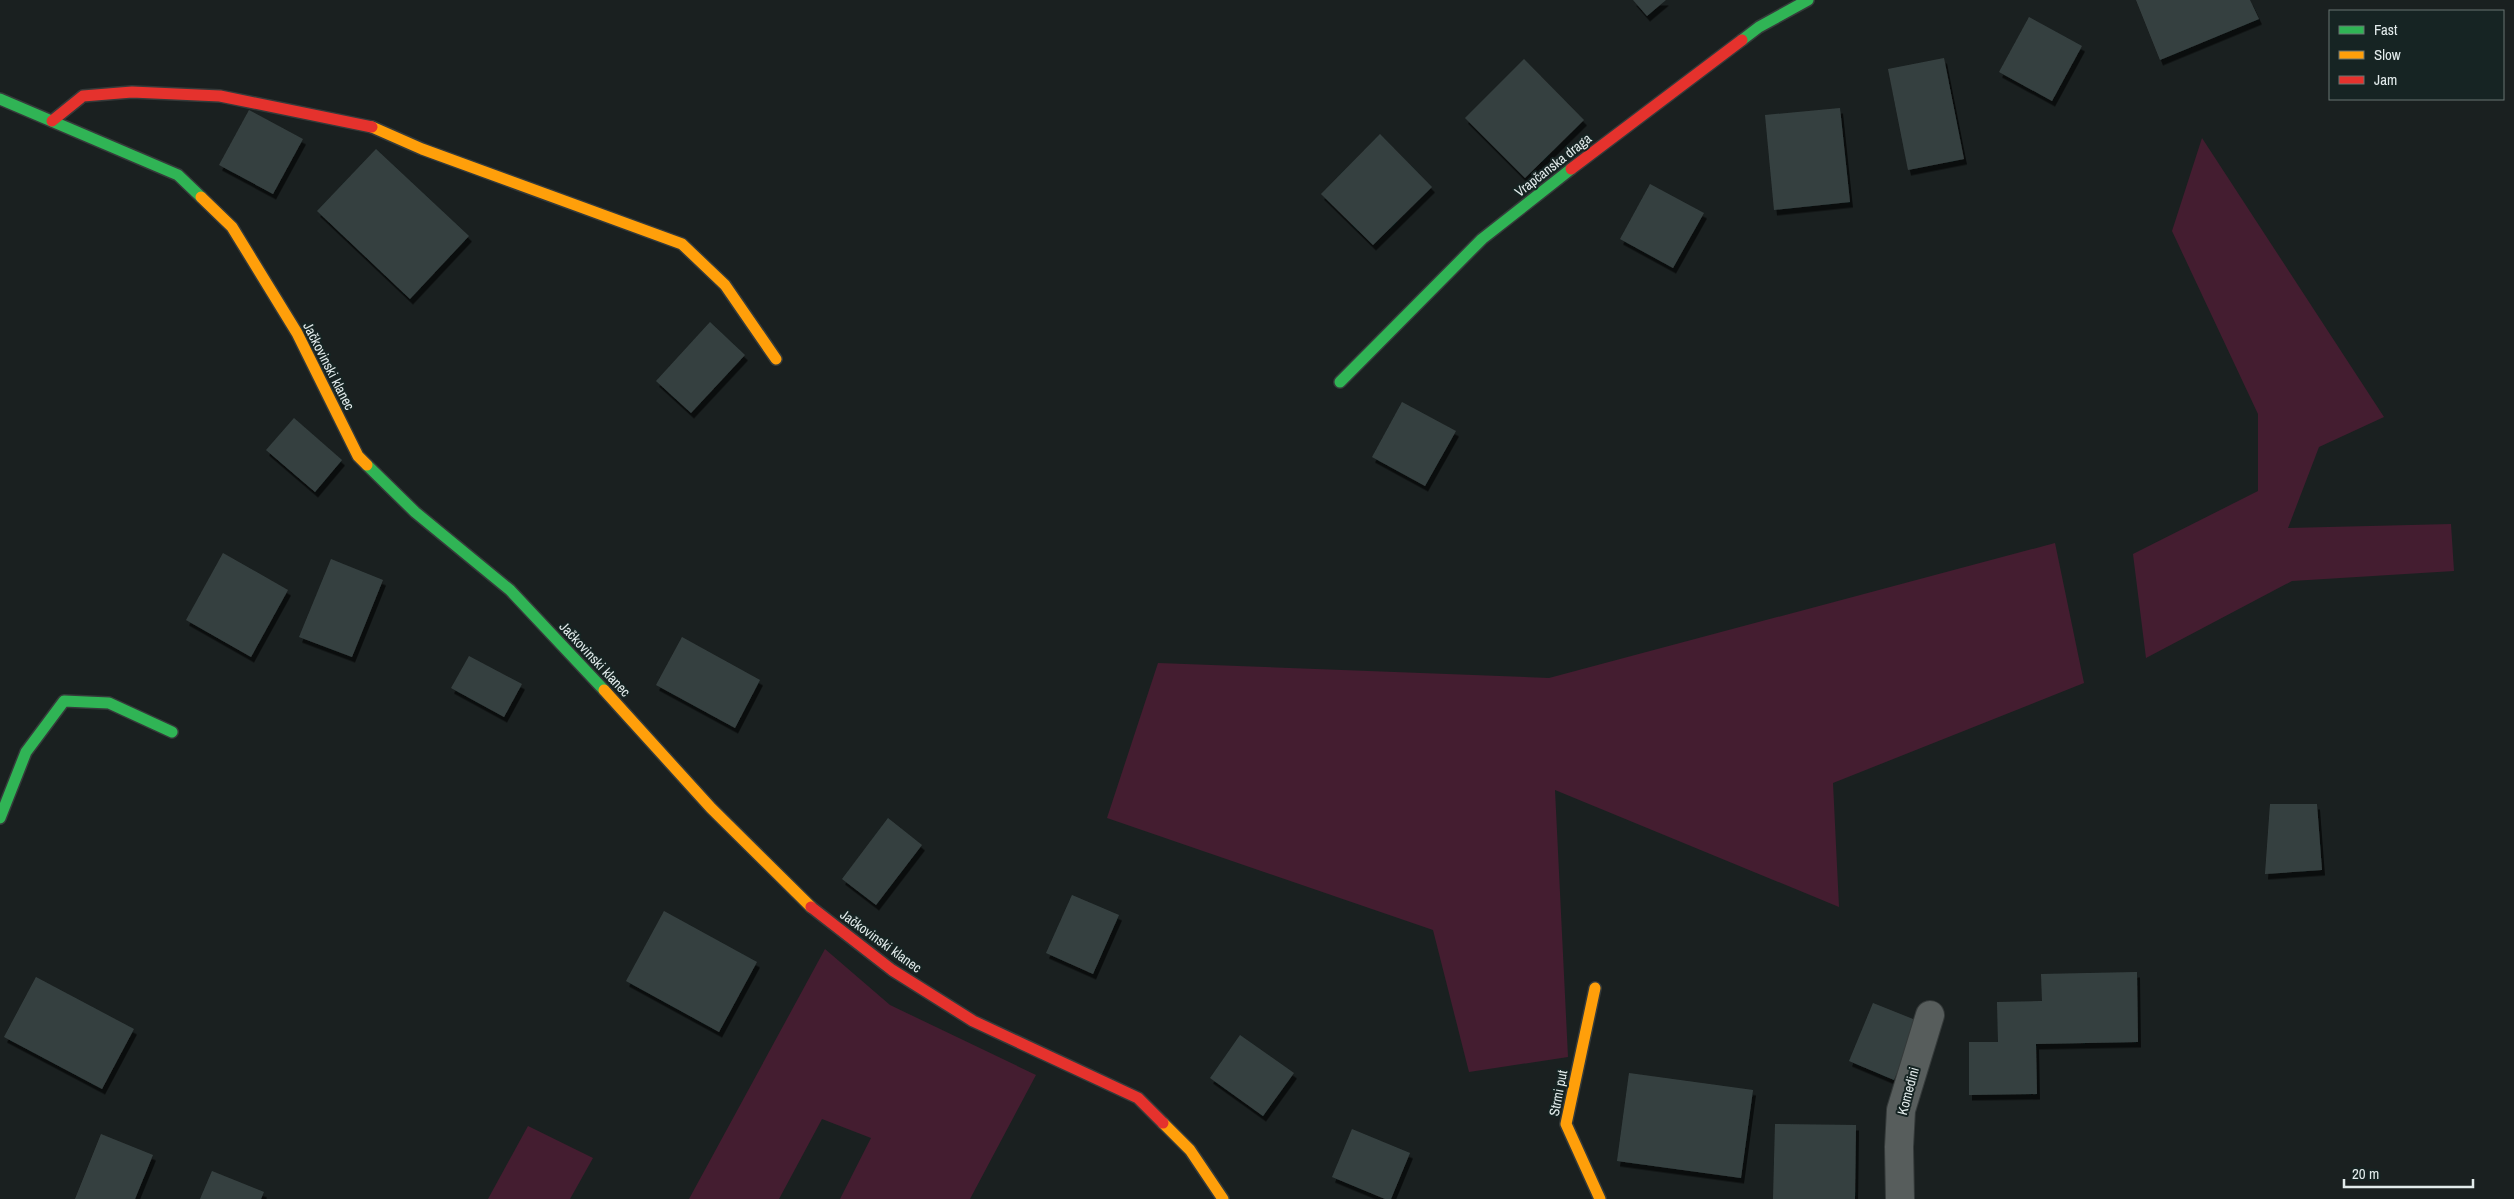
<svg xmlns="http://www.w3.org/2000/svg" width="2514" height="1199" viewBox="0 0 2514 1199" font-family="'Archivo Narrow',sans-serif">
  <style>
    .green { fill: #441d30 }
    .building { fill: #364141; filter: url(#shadow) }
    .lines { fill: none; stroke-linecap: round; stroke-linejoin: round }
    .street-casing { stroke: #353a3a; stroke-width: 30 }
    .fast-casing { stroke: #353a3a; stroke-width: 14 }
    .slow-casing { stroke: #353a3a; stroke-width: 14 }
    .jam-casing { stroke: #353a3a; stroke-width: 14 }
    .street { stroke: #575d5c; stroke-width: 28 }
    .fast { stroke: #30b455; stroke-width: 11 }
    .slow { stroke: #ff9f0a; stroke-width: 11 }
    .jam { stroke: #e5322d; stroke-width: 11 }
    .labels { text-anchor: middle; stroke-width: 4; stroke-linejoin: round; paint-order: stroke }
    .street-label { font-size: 14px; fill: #e2ebeb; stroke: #162423 }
  </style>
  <defs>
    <filter id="shadow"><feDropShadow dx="3" dy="5.5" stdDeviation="0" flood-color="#0009"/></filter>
  </defs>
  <rect width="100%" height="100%" fill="#1a2020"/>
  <g class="green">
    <polygon points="2202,138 2384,417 2319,447 2288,528 2451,524 2454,571 2292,581 2146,658 2133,554 2258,491 2258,414 2172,231"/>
    <polygon points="2055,543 2084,683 1833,783 1839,907 1555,790 1568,1057 1469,1072 1433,930 1107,818 1158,663 1549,678"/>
    <polygon points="825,949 890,1005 1036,1075 970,1199 840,1199 871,1138 822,1119 779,1199 689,1199"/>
    <polygon points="528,1126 593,1158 570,1199 488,1199"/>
  </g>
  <g class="building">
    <polygon points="1633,0 1666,0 1647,16"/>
    <polygon points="2136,0 2250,0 2259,19 2160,60"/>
    <polygon points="2029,17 2082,46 2052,101 1999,72"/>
    <polygon points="1944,58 1964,159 1908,170 1888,69"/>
    <polygon points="1524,59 1584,120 1525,178 1465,118"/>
    <polygon points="1840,108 1850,202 1774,210 1765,115"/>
    <polygon points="249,110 303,139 273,194 219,165"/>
    <polygon points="1380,134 1432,187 1373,245 1321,194"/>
    <polygon points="376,149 469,236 410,299 317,211"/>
    <polygon points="1650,184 1704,213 1673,268 1620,239"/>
    <polygon points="710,322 745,355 691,413 656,381"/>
    <polygon points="1402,402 1456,431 1425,486 1372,457"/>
    <polygon points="294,418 342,460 315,492 266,450"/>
    <polygon points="223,553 288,590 251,657 186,620"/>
    <polygon points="331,559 383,580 352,657 299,637"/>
    <polygon points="682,637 760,680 735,728 656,685"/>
    <polygon points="469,656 522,684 504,717 451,688"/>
    <polygon points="2270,804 2317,804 2322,870 2265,874"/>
    <polygon points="888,818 922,845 876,905 842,879"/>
    <polygon points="1072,895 1119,915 1093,974 1046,953"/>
    <polygon points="664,911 757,962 719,1032 626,981"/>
    <polygon points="2137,972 2138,1042 2036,1044 2037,1094 1969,1095 1969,1042 1998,1042 1997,1002 2042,1001 2041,974"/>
    <polygon points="36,977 134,1029 102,1089 4,1037"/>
    <polygon points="1873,1003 1918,1021 1894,1080 1849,1061"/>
    <polygon points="1240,1035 1294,1073 1263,1116 1210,1078"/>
    <polygon points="1629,1073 1753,1090 1741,1178 1617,1161"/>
    <polygon points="1775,1124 1856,1125 1855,1199 1773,1199"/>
    <polygon points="1352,1129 1410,1153 1391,1199 1385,1199 1332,1177"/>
    <polygon points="101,1134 153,1155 135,1199 75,1199"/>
    <polygon points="212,1171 264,1192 261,1199 200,1199"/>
  </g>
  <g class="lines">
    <g class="street-casing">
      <polyline id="street" points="1900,1199 1899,1147 1901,1110 1930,1015"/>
    </g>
    <g class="fast-casing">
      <g id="fast">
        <polyline points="1742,40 1759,27 1808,0"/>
        <polyline points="0,99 178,175 201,197"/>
        <polyline points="1340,382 1482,239 1571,169"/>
        <polyline points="367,465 415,512 510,590 604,690"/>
        <polyline points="0,818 26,752 64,701 109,703 172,732"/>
      </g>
    </g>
    <g class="slow-casing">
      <g id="slow">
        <polyline points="372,127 422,149 682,244 725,285 776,359"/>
        <polyline points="201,197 232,227 297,333 358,456 367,465"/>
        <polyline points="604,690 711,808 811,907"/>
        <polyline points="1595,988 1566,1124 1600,1199"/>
        <polyline points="1163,1123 1190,1150 1223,1199"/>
      </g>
    </g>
    <g class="jam-casing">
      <g id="jam">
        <polyline points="52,121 83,96 132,92 220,96 372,127"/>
        <polyline points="1571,169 1742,40"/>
        <polyline points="811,907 892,970 973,1021 1138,1098 1163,1123"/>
      </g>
    </g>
    <use href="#street" class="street"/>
    <use href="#fast" class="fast"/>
    <use href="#slow" class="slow"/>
    <use href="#jam" class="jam"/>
  </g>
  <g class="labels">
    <g class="street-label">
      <text transform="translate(1553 165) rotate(-38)" y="5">Vrapčanska draga</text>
      <text transform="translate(329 366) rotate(63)" y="5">Jačkovinski klanec</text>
      <text transform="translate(595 659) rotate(47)" y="5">Jačkovinski klanec</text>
      <text transform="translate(881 941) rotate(36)" y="5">Jačkovinski klanec</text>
      <text transform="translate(1908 1091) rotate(-75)" y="5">Komedini</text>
      <text transform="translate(1558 1093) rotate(-79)" y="5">Strmi put</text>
    </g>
  </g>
  <rect x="2329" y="10" width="175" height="90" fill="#162423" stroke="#687473"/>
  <rect x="2339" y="26" width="25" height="8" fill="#30b455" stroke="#687473"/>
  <text x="2374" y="35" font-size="15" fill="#e2ebeb">Fast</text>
  <rect x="2339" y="51" width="25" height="8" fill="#ff9f0a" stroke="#687473"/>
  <text x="2374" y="60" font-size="15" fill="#e2ebeb">Slow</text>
  <rect x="2339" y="76" width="25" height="8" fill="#e5322d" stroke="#687473"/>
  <text x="2374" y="85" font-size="15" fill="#e2ebeb">Jam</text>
  <path d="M2344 1179v8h129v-8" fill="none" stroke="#e2ebeb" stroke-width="2.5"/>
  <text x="2352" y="1179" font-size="15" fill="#e2ebeb" stroke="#162423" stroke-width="4" paint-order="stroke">20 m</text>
</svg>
